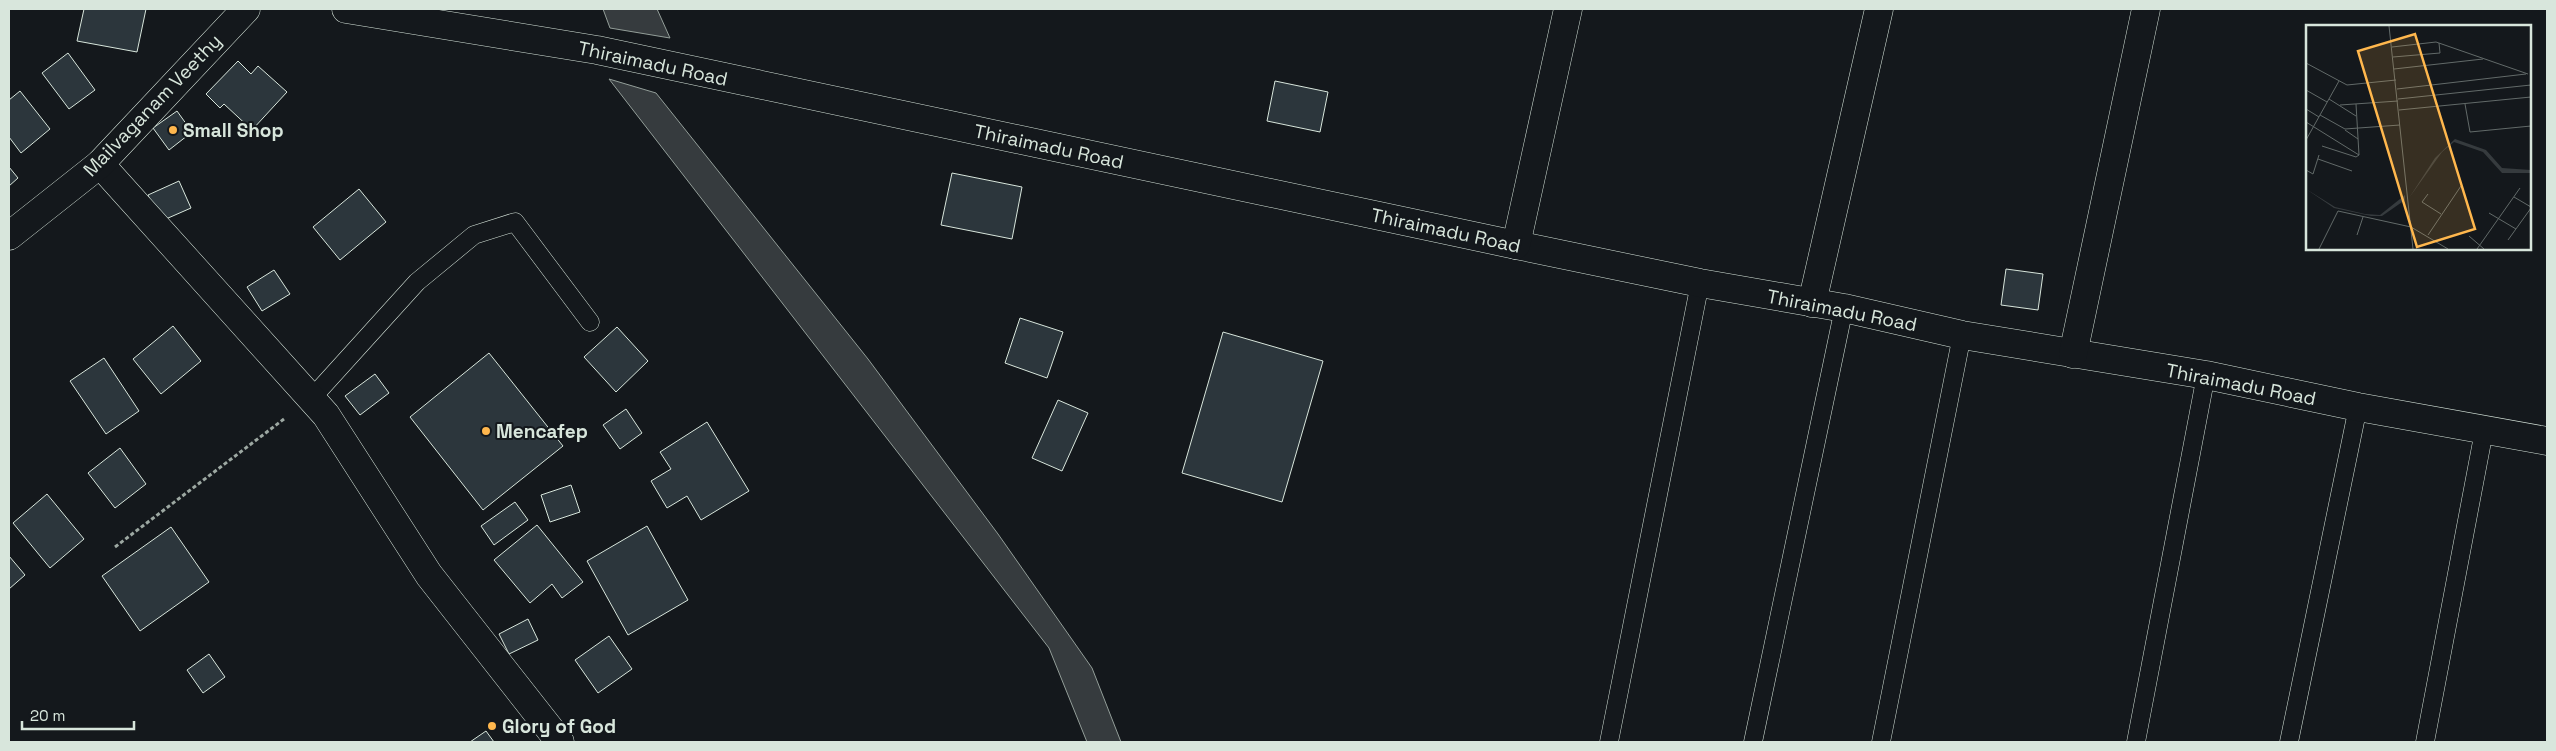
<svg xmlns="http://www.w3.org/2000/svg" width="2556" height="751" viewBox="0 0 2556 751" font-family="'Space Grotesk',sans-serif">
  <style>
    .water { fill: #363b3e; stroke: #939e99 }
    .building { fill: #2c363c; stroke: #d8e6dc }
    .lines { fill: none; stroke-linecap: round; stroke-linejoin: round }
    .service-casing { stroke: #d8e6dc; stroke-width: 19 }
    .minor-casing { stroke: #d8e6dc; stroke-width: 29 }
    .path { stroke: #9da8a2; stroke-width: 3; stroke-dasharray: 4 2.5; stroke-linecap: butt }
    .service { stroke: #14181c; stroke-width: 18 }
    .minor { stroke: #14181c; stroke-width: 28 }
    .poi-dot { fill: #ffb74d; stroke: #14181c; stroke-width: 2 }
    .labels { text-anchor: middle; stroke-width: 4; stroke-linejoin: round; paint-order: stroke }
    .street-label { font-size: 19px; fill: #d8e6dc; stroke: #14181c }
    .poi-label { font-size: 19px; font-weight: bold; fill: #d8e6dc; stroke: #14181c; text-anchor: start }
    .inset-road { fill: none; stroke: #626a69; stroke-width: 1 }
    .view { fill: #ffb74d; fill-opacity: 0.15; stroke: #ffb74d; stroke-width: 2.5 }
    .inset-edge { fill: none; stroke: #d8e6dc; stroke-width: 2.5 }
  </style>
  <rect width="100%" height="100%" fill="#14181c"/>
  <g class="water">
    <polygon points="603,9 657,9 670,38 610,28"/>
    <polygon points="609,79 656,93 868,359 998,534 1092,668 1121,742 1087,742 1049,648"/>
  </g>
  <g class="building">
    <polygon points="84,9 146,9 137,52 77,41"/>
    <polygon points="68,53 95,90 69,109 42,73"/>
    <polygon points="238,61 251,74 258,66 287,92 252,130 224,104 220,108 206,94"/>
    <polygon points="1275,81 1328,92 1320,132 1267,121"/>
    <polygon points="20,91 50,129 21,153 9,137 9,100"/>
    <polygon points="177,111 192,132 169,150 153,128"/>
    <polygon points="9,167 18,178 9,186"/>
    <polygon points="952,173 1022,187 1012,239 941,225"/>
    <polygon points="179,181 191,208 159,222 148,195"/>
    <polygon points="359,189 386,222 340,260 313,227"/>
    <polygon points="2006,269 2043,274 2038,310 2001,305"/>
    <polygon points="274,270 290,294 262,311 247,287"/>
    <polygon points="1020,318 1063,332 1047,378 1005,363"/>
    <polygon points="173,326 201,361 161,394 133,359"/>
    <polygon points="617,327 648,361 616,392 584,357"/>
    <polygon points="1223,332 1323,361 1282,502 1182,473"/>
    <polygon points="489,353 563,446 483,510 410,417"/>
    <polygon points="104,358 139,411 106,434 70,381"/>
    <polygon points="375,374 389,393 360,415 345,396"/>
    <polygon points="1058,400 1088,413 1062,471 1032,458"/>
    <polygon points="626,409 642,433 620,449 603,425"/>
    <polygon points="707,422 749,491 701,520 687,496 667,508 651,481 671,469 660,452"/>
    <polygon points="120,448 146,484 115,508 88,473"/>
    <polygon points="571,485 580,512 550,522 541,495"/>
    <polygon points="47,494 84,539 50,568 13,523"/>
    <polygon points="515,502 528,520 494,545 481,526"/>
    <polygon points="537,525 583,582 562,598 552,584 530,603 494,560"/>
    <polygon points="647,526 688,600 628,635 587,561"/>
    <polygon points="171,527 209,582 140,631 102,576"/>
    <polygon points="9,556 25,575 9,589"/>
    <polygon points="528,619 538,640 509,654 499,634"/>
    <polygon points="609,636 632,669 598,693 575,660"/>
    <polygon points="209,654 225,677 203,693 187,670"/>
    <polygon points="486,731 494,742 470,742"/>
  </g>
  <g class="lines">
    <g class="service-casing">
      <g id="service">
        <polyline points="311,399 417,282 474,235 515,222 590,322"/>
        <polyline points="1609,742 1700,283"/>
        <polyline points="1753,742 1844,308"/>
        <polyline points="1881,742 1962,335"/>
        <polyline points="2136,742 2206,375"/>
        <polyline points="2289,742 2358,407"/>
        <polyline points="2425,742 2484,431"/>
      </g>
    </g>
    <g class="minor-casing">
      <g id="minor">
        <polyline points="346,9 597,50 1516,245 1700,283 1844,308 1962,335 2206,375 2358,407 2547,441"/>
        <polyline points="100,164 326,415 429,575 560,742"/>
        <polyline points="9,236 100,164 246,9"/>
        <polyline points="1516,245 1568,9"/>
        <polyline points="1812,303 1879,9"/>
        <polyline points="2073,354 2146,9"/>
      </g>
    </g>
    <polyline class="path" points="115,547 284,419"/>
    <use href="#service" class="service"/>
    <use href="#minor" class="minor"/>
  </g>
  <g class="poi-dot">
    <circle cx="173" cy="130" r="5"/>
    <circle cx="486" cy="431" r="5"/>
    <circle cx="492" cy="726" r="5"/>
  </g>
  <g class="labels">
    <g class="street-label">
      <text transform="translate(653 63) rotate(12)" y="7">Thiraimadu Road</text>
      <text transform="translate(152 105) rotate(-46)" y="7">Mailvaganam Veethy</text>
      <text transform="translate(1049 146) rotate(12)" y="7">Thiraimadu Road</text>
      <text transform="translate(1446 230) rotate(12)" y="7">Thiraimadu Road</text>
      <text transform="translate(1842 310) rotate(11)" y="7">Thiraimadu Road</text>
      <text transform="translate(2241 384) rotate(11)" y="7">Thiraimadu Road</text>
    </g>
    <g class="poi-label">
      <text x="183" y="137">Small Shop</text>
      <text x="496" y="438">Mencafep</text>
      <text x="502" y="733">Glory of God</text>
    </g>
  </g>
  <g transform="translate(2306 25)">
    <rect width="225" height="225" fill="#14181c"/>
    <path d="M149,114L180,125L196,143L225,145V148H196L177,127L148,117L136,127L103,173L129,133ZM0,164L29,182L59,189L74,190L99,170V175L76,191H65L28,183Z" fill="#363b3e"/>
    <path class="inset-road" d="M83,1L107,224M86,22L130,17L222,49M87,32L134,28L133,18M0,38L41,60L90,55M88,44L177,34M91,64L220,49M0,65L21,77M23,74L50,91M92,74L225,60M50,79L53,130M159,79L164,107L225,101M34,80L92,76M0,84L13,92M93,85L225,72M14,90L39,104L94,100M0,97L53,130M39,105L52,114M0,115L33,56M16,121L50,132L53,130M12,134L46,146M0,145L7,149L13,130M122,169L116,177L135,189M208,172L225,182M183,188L210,204M51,210L57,192M122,210L155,161M163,211L178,224M202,215L225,183M13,224L32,186L105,202L142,224M171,224L214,163"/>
    <path class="view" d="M109,9L169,204L111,222L52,26Z"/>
    <rect width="225" height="225" class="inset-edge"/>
  </g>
  <rect width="2556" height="751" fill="none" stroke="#d8e6dc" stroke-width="20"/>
  <path d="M22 721v8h112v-8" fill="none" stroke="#d8e6dc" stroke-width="2.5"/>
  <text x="30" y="721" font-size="15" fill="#d8e6dc" stroke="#14181c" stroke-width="4" paint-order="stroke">20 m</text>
</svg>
